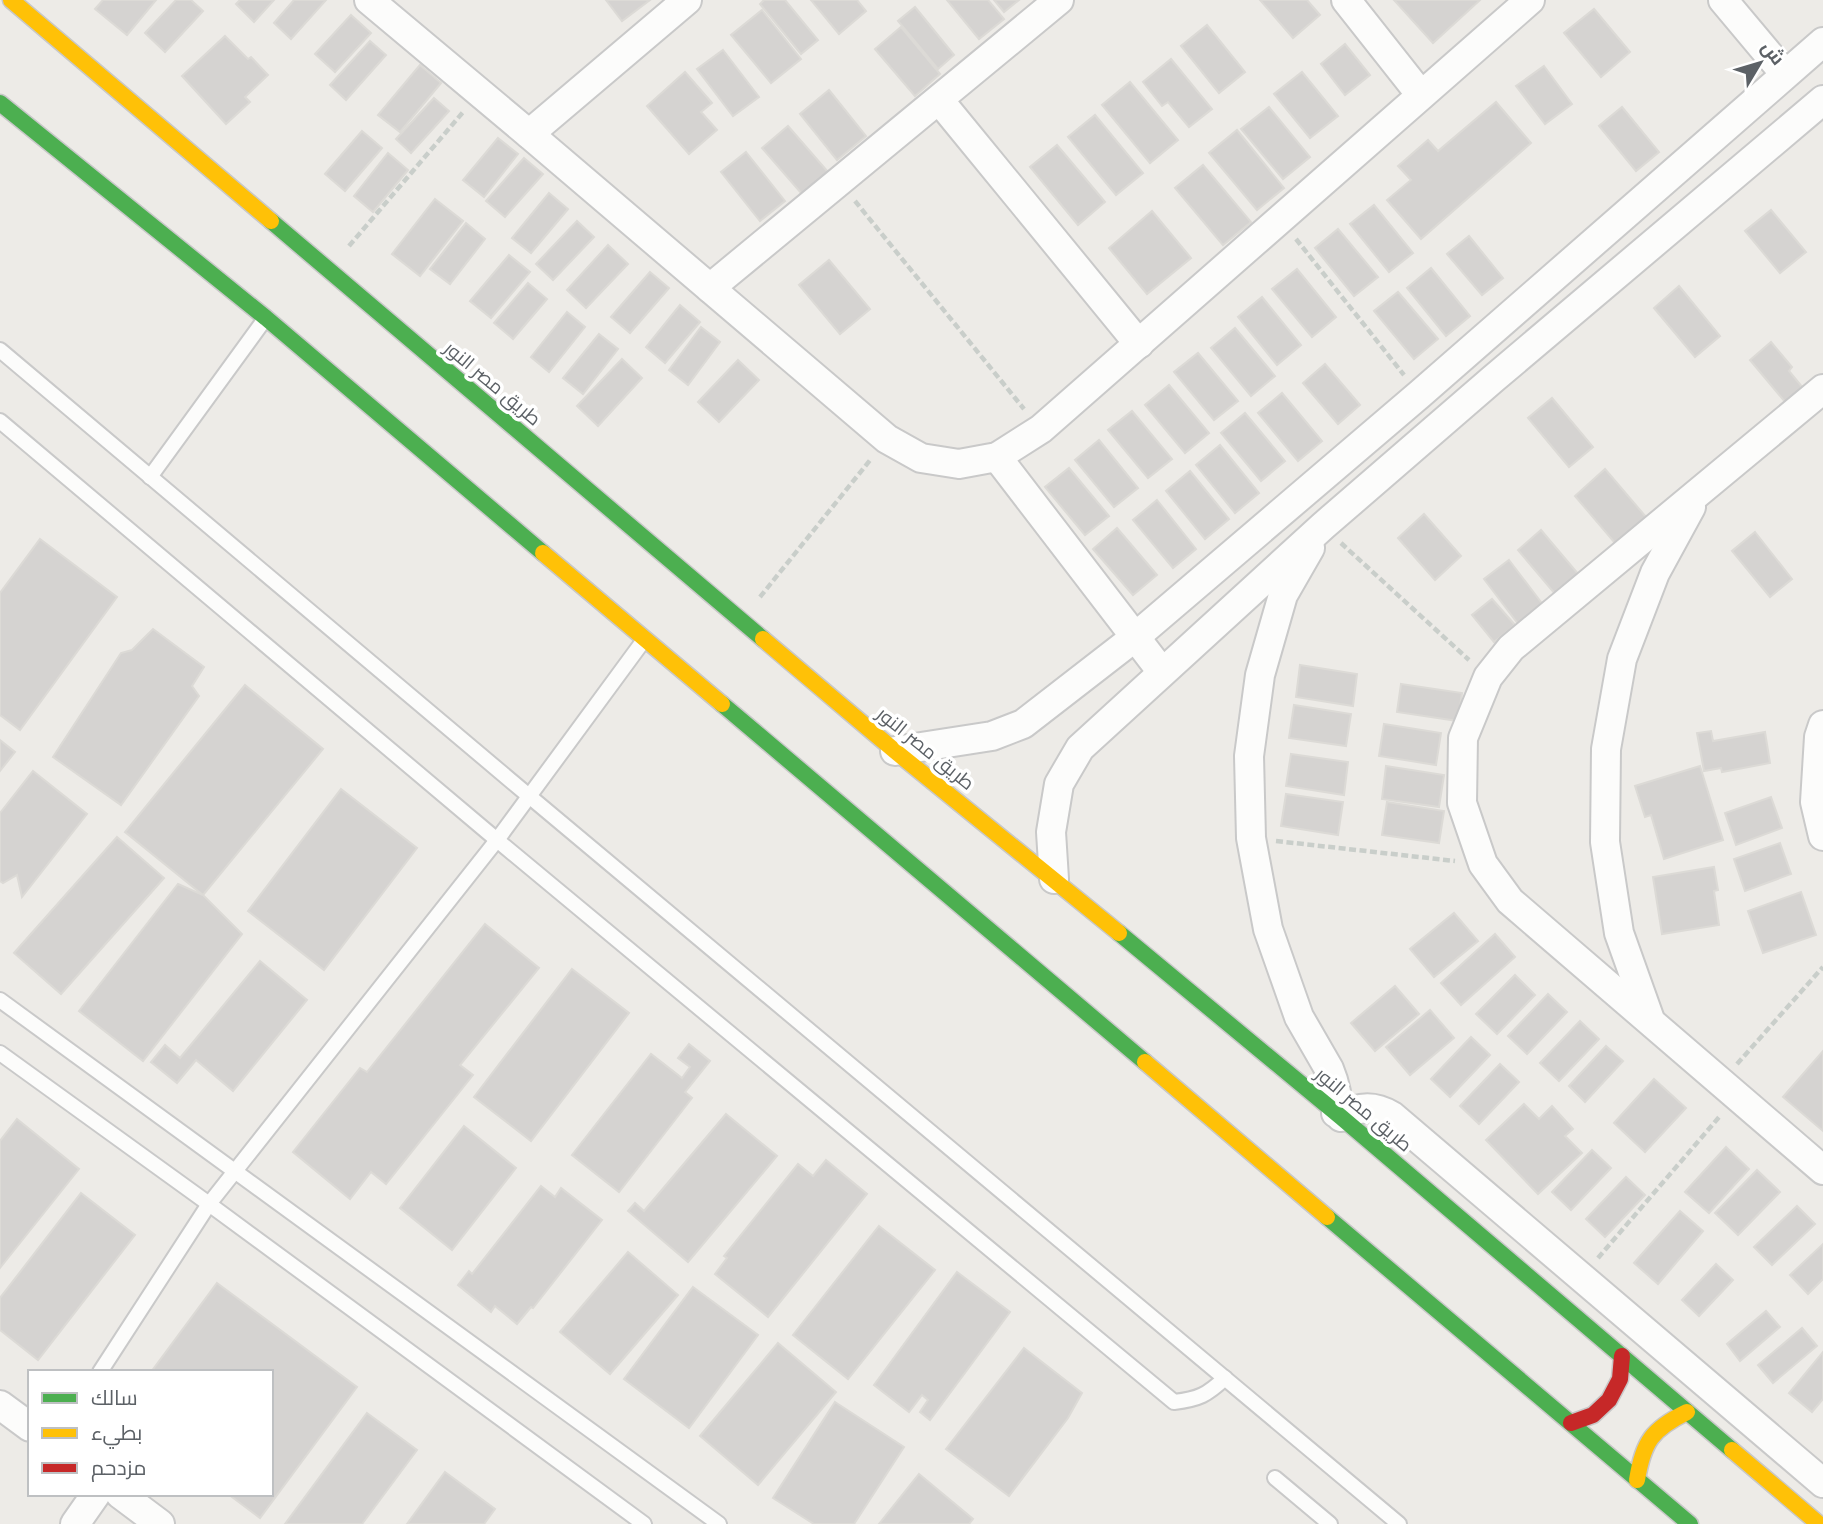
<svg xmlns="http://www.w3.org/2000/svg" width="1823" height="1524" viewBox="0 0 1823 1524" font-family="'PT Sans',Cairo,sans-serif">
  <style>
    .building { fill: #d5d3d1; stroke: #dcdad6; stroke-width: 2 }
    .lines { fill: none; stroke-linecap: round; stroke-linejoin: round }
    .lane-casing { stroke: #c9c9c9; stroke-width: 18 }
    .street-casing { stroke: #c9c9c9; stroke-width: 32 }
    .fast-casing { stroke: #c8c8c8; stroke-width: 19 }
    .slow-casing { stroke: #c8c8c8; stroke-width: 19 }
    .jam-casing { stroke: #c8c8c8; stroke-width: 19 }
    .path { stroke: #c9ceca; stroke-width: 4.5; stroke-dasharray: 7 3.5; stroke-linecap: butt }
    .lane { stroke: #fcfcfb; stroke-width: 14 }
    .street { stroke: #fcfcfb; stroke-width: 28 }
    .fast { stroke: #4caf50; stroke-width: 16 }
    .slow { stroke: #ffc107; stroke-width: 16 }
    .jam { stroke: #c62828; stroke-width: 16 }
    .labels { text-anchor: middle; stroke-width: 7; stroke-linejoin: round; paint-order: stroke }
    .street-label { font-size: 19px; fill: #5c6166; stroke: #fff }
  </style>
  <rect width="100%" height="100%" fill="#edebe7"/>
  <g class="building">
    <polygon points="103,0 156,0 127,35 95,9"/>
    <polygon points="176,0 191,0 203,11 165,52 145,33"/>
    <polygon points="240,0 274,0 254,22 236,4"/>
    <polygon points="294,0 326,0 291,39 274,23"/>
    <polygon points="606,0 650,0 622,21"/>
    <polygon points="764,0 785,0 818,40 801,54 760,4"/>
    <polygon points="811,0 857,0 866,11 839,34"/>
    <polygon points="947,0 988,0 1004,19 979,39"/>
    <polygon points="994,0 1019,0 1004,12"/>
    <polygon points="1260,0 1307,0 1320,15 1293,38"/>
    <polygon points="1394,0 1480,0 1433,43"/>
    <polygon points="915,7 954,55 938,69 898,21"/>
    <polygon points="1594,9 1630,52 1601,77 1564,33"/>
    <polygon points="762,10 801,59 771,83 731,35"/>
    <polygon points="351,15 371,33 335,72 315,54"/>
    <polygon points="1207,25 1245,72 1219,93 1181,46"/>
    <polygon points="901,27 940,74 915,96 875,49"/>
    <polygon points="225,36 248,59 251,57 268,75 245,97 250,102 226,124 182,76"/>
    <polygon points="370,41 386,55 346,100 330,85"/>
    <polygon points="1345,44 1370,75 1345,95 1321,64"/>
    <polygon points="723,50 759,97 733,116 697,69"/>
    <polygon points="1171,59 1212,109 1189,127 1168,102 1162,106 1143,82"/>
    <polygon points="420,65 441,83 400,132 378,115"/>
    <polygon points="1544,66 1572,104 1545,124 1516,86"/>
    <polygon points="685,72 712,103 701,112 717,130 689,154 647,106"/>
    <polygon points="1302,72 1338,116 1310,138 1274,94"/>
    <polygon points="1130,82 1178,140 1150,163 1102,105"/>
    <polygon points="829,90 866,136 837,160 800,114"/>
    <polygon points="434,98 449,111 411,153 396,139"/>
    <polygon points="1496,102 1531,143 1421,239 1387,200 1411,180 1398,166 1428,140 1438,151"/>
    <polygon points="1269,107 1310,157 1283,179 1241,129"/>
    <polygon points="1622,107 1659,152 1636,171 1599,126"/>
    <polygon points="1095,115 1143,173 1116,195 1068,137"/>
    <polygon points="788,126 828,172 802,194 762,148"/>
    <polygon points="1237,130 1284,188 1257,210 1209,153"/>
    <polygon points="362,131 382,148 345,191 325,174"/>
    <polygon points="498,138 518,154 484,197 463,180"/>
    <polygon points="1057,145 1105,202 1078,225 1030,167"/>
    <polygon points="746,152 785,201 760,221 721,172"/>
    <polygon points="388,153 408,170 373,212 354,196"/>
    <polygon points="524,158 543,174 505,217 486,201"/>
    <polygon points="1203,165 1251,222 1223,245 1175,188"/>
    <polygon points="549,193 568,209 531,253 512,238"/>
    <polygon points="435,199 463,221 420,276 392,254"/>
    <polygon points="1374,205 1413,253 1389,272 1350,224"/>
    <polygon points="1771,210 1806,252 1780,273 1745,231"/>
    <polygon points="1152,211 1191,258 1147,294 1109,248"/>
    <polygon points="577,221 594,237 553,280 536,264"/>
    <polygon points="466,223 485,239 450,284 430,269"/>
    <polygon points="1338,229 1378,277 1354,296 1315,248"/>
    <polygon points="1469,236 1503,278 1482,295 1447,254"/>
    <polygon points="608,245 628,264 586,308 567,290"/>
    <polygon points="509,255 530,272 491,318 470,301"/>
    <polygon points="829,260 870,309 840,334 799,285"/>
    <polygon points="1431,268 1470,316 1446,336 1407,288"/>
    <polygon points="1297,269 1336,317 1312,337 1272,289"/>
    <polygon points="650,272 669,288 630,333 611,317"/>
    <polygon points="528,283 547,299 513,339 494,323"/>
    <polygon points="1679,286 1720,336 1695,357 1654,308"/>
    <polygon points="1398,292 1438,339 1414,359 1374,311"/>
    <polygon points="1262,297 1301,345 1277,365 1238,317"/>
    <polygon points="680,305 700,322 665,363 646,347"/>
    <polygon points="567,312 585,327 549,372 531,357"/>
    <polygon points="701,327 720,342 688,385 669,370"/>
    <polygon points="1235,328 1275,376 1251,396 1211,348"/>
    <polygon points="599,334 618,349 583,394 563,378"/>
    <polygon points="1771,342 1792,367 1789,371 1803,388 1786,403 1750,360"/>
    <polygon points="1198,353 1238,401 1214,420 1174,372"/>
    <polygon points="622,359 642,378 598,426 577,406"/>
    <polygon points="738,360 759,380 719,422 698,402"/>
    <polygon points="1325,364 1360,405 1338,424 1303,383"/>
    <polygon points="1169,385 1209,433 1185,453 1145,405"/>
    <polygon points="1282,393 1322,441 1298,461 1258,413"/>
    <polygon points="1552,398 1593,447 1569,467 1528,418"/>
    <polygon points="1132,411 1172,459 1148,478 1108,430"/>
    <polygon points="1245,413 1285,461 1261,481 1221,433"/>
    <polygon points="1099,440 1138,488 1114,507 1075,460"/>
    <polygon points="1220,445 1259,493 1235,513 1196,465"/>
    <polygon points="1069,468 1109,516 1085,535 1045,487"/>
    <polygon points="1605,469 1652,524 1621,550 1575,496"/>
    <polygon points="1190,471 1229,519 1205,539 1166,491"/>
    <polygon points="1157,500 1196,549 1173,568 1133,520"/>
    <polygon points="1424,514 1461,556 1435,580 1398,538"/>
    <polygon points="1117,528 1157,575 1133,595 1093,549"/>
    <polygon points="1541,530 1579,575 1556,595 1518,550"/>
    <polygon points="1755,532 1792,579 1770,597 1732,551"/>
    <polygon points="40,539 117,597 20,730 0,715 0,593"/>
    <polygon points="1509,560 1544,606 1519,625 1484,579"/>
    <polygon points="1492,599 1515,625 1494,642 1472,615"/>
    <polygon points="153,629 204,667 192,686 199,696 121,805 53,757 121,653 132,650"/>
    <polygon points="1300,665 1357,674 1353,706 1296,697"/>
    <polygon points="1401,684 1462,693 1458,721 1397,712"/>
    <polygon points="245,685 323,749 203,895 125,832"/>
    <polygon points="1294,705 1351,714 1346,746 1289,738"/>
    <polygon points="1384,724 1441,733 1436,765 1379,756"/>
    <polygon points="1711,731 1713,741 1765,732 1770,763 1722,772 1721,768 1704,771 1697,733"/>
    <polygon points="0,740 15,752 0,771"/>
    <polygon points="1291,754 1348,762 1344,795 1286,786"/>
    <polygon points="1386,766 1444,775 1439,807 1382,799"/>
    <polygon points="1700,766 1723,840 1664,859 1651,815 1645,817 1635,786"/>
    <polygon points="33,771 87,814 22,897 17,875 3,883 0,881 0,813"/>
    <polygon points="341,789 417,848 324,970 248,911"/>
    <polygon points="1286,794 1343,802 1338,835 1281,826"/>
    <polygon points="1771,797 1782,828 1736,845 1725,813"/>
    <polygon points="1387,802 1444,811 1439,843 1382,835"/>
    <polygon points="117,837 164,878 61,994 14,953"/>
    <polygon points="1780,843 1791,874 1745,891 1734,859"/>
    <polygon points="1714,867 1718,890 1714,891 1719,925 1662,934 1653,877"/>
    <polygon points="178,884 203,895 242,934 143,1061 79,1011"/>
    <polygon points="1801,892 1816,935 1763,953 1748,911"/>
    <polygon points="1454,913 1478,941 1434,977 1410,949"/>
    <polygon points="485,924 539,968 460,1065 473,1075 386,1184 371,1172 350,1199 293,1152 360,1068 367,1072"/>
    <polygon points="1495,934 1515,957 1461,1005 1441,983"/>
    <polygon points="260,961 307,1000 233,1091 196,1060 177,1083 151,1062 165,1045 180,1058"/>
    <polygon points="572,969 629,1013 531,1141 474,1097"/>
    <polygon points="1515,975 1535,995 1497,1034 1476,1014"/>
    <polygon points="1395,986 1419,1014 1375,1051 1351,1023"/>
    <polygon points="1548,994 1567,1012 1527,1054 1508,1036"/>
    <polygon points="1430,1010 1454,1038 1410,1075 1386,1047"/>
    <polygon points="1580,1021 1599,1039 1559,1081 1540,1063"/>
    <polygon points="1471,1037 1490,1055 1450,1097 1431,1079"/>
    <polygon points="689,1044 710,1061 685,1092 692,1098 619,1192 572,1155 651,1054 682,1078 690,1067 678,1058"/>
    <polygon points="1606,1046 1623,1061 1585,1102 1569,1086"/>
    <polygon points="1823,1051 1823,1131 1783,1097"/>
    <polygon points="1500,1064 1519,1082 1479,1124 1460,1106"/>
    <polygon points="1654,1079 1686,1108 1645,1152 1614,1123"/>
    <polygon points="1524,1104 1539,1119 1552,1106 1573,1129 1565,1136 1582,1153 1538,1194 1486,1140"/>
    <polygon points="726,1114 777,1156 688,1262 628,1211 635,1203 644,1211"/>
    <polygon points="17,1119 79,1169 0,1268 0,1141"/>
    <polygon points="464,1126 516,1168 452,1250 400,1208"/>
    <polygon points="1726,1147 1749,1169 1709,1213 1685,1192"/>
    <polygon points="1592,1150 1611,1168 1571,1210 1552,1192"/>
    <polygon points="826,1160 867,1194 768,1317 715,1274 727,1258 724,1256 798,1164 813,1176"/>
    <polygon points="1757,1170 1780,1192 1738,1235 1715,1213"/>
    <polygon points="1626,1177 1645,1195 1605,1237 1586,1219"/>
    <polygon points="541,1186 555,1197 561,1188 602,1220 533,1308 531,1307 517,1324 495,1306 491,1312 458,1285 469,1271 472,1274"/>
    <polygon points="81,1193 135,1235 38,1360 0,1330 0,1298"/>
    <polygon points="1797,1206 1815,1224 1772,1265 1754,1247"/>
    <polygon points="1680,1211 1703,1231 1658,1284 1634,1263"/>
    <polygon points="879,1226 935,1270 848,1379 793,1335"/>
    <polygon points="1823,1244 1823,1279 1808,1294 1790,1275"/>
    <polygon points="628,1252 678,1295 610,1374 560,1332"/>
    <polygon points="1716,1264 1733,1280 1699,1316 1682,1300"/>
    <polygon points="957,1272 1010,1312 930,1420 920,1412 928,1400 922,1395 909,1412 874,1385"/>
    <polygon points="217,1283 357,1387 260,1518 228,1494 271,1494 271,1372 151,1372"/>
    <polygon points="693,1287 758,1335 689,1428 624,1379"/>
    <polygon points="1766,1311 1780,1327 1740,1361 1727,1344"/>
    <polygon points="1802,1328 1817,1346 1773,1383 1758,1365"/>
    <polygon points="778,1343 836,1392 758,1485 700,1436"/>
    <polygon points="1024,1348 1082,1393 1068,1418 1009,1496 946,1449"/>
    <polygon points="1823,1352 1823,1399 1812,1412 1789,1393"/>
    <polygon points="835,1402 904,1447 854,1524 814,1524 773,1498"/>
    <polygon points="367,1413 417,1450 362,1524 285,1524"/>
    <polygon points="445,1472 495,1509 484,1524 407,1524"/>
    <polygon points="919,1474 973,1519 969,1524 879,1524"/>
  </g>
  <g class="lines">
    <g class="lane-casing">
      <g id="lane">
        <polyline points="0,350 529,796 1399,1524"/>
        <path d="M0,421L497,840L1174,1402C1199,1399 1207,1395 1225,1378"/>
        <polyline points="150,477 265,319"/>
        <polyline points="0,1000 719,1524"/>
        <polyline points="0,1053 209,1204 644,1524"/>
        <polyline points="100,1372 209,1204 497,840 644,640"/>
        <polyline points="1275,1478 1330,1524"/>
      </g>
    </g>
    <g class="street-casing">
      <g id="street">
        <polyline points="369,0 529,134 887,439 921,458 959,464 997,457 1041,429 1530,0"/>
        <polyline points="1346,0 1421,95"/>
        <polyline points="1723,0 1785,74"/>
        <polyline points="939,100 1139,344"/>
        <polyline points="529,134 687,0"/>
        <polyline points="710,288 1059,0"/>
        <polyline points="1823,389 1511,648 1488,677 1463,738 1462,803 1483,864 1510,901 1823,1170"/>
        <polyline points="997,457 1162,672"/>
        <polyline points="1310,548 1283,595 1260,675 1249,756 1251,838 1268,929 1299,1017 1329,1069 1333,1080 1336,1092 1336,1113"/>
        <polyline points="1823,725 1819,737 1815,802 1823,836"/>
        <polyline points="895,751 992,736 1023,724 1134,638 1420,394 1823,42"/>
        <polyline points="1054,879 1051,832 1059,784 1080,748 1323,526 1493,379 1823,100"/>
        <polyline points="1649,1017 1619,933 1605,842 1606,749 1622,659 1655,573 1691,507"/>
        <path d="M1341,1117C1358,1106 1374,1105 1392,1116L1823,1483"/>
        <polyline points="0,1405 30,1427"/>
        <polyline points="120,1494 160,1524"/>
        <polyline points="75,1524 96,1494"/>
      </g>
    </g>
    <g class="fast-casing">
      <g id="fast">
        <polyline points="0,103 266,318 543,553"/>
        <polyline points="271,221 763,639"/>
        <polyline points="722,704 1145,1062"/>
        <polyline points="1119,933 1341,1117 1732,1450"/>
        <polyline points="1327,1217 1690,1524"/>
      </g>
    </g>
    <g class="slow-casing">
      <g id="slow">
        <polyline points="11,0 271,221"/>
        <polyline points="543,553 722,704"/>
        <polyline points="763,639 895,751 1119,933"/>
        <polyline points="1145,1062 1327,1217"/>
        <polyline points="1732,1450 1819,1524"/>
        <path d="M1637,1480C1643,1442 1652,1429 1687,1412"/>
      </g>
    </g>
    <g class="jam-casing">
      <polyline id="jam" points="1571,1423 1593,1415 1609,1400 1620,1379 1622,1356"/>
    </g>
    <g class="path">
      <polyline points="855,201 1024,409"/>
      <polyline points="1296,239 1404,375"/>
      <polyline points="349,246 464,111"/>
      <polyline points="1341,543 1469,660"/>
      <polyline points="760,597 871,459"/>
      <polyline points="1276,841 1455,861"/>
      <polyline points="1737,1064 1823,967"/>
      <polyline points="1598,1258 1720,1116"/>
    </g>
    <use href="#lane" class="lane"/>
    <use href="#street" class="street"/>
    <use href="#fast" class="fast"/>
    <use href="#slow" class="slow"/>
    <use href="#jam" class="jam"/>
  </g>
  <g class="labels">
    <g class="street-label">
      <text transform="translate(493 383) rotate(40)" y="7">طريق مصر النور</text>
      <text transform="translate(926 748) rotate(39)" y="7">طريق مصر النور</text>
      <text transform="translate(1364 1109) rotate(40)" y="7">طريق مصر النور</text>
    </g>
  </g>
  <rect x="28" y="1370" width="245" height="126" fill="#ffffff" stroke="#bec0c2" stroke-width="2"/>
  <rect x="42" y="1393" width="35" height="10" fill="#4caf50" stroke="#bec0c2" stroke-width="2"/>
  <text x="91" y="1405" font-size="21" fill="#5c6166">سالك</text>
  <rect x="42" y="1428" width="35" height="10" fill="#ffc107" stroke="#bec0c2" stroke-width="2"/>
  <text x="91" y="1440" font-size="21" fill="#5c6166">بطيء</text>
  <rect x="42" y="1463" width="35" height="10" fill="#c62828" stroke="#bec0c2" stroke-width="2"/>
  <text x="91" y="1475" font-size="21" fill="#5c6166">مزدحم</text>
  <g transform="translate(1760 63) rotate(52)" stroke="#ffffff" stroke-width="5" paint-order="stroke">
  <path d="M0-5L12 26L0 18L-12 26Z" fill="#5c6166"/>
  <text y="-10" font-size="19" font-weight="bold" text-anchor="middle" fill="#5c6166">ش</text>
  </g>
</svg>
